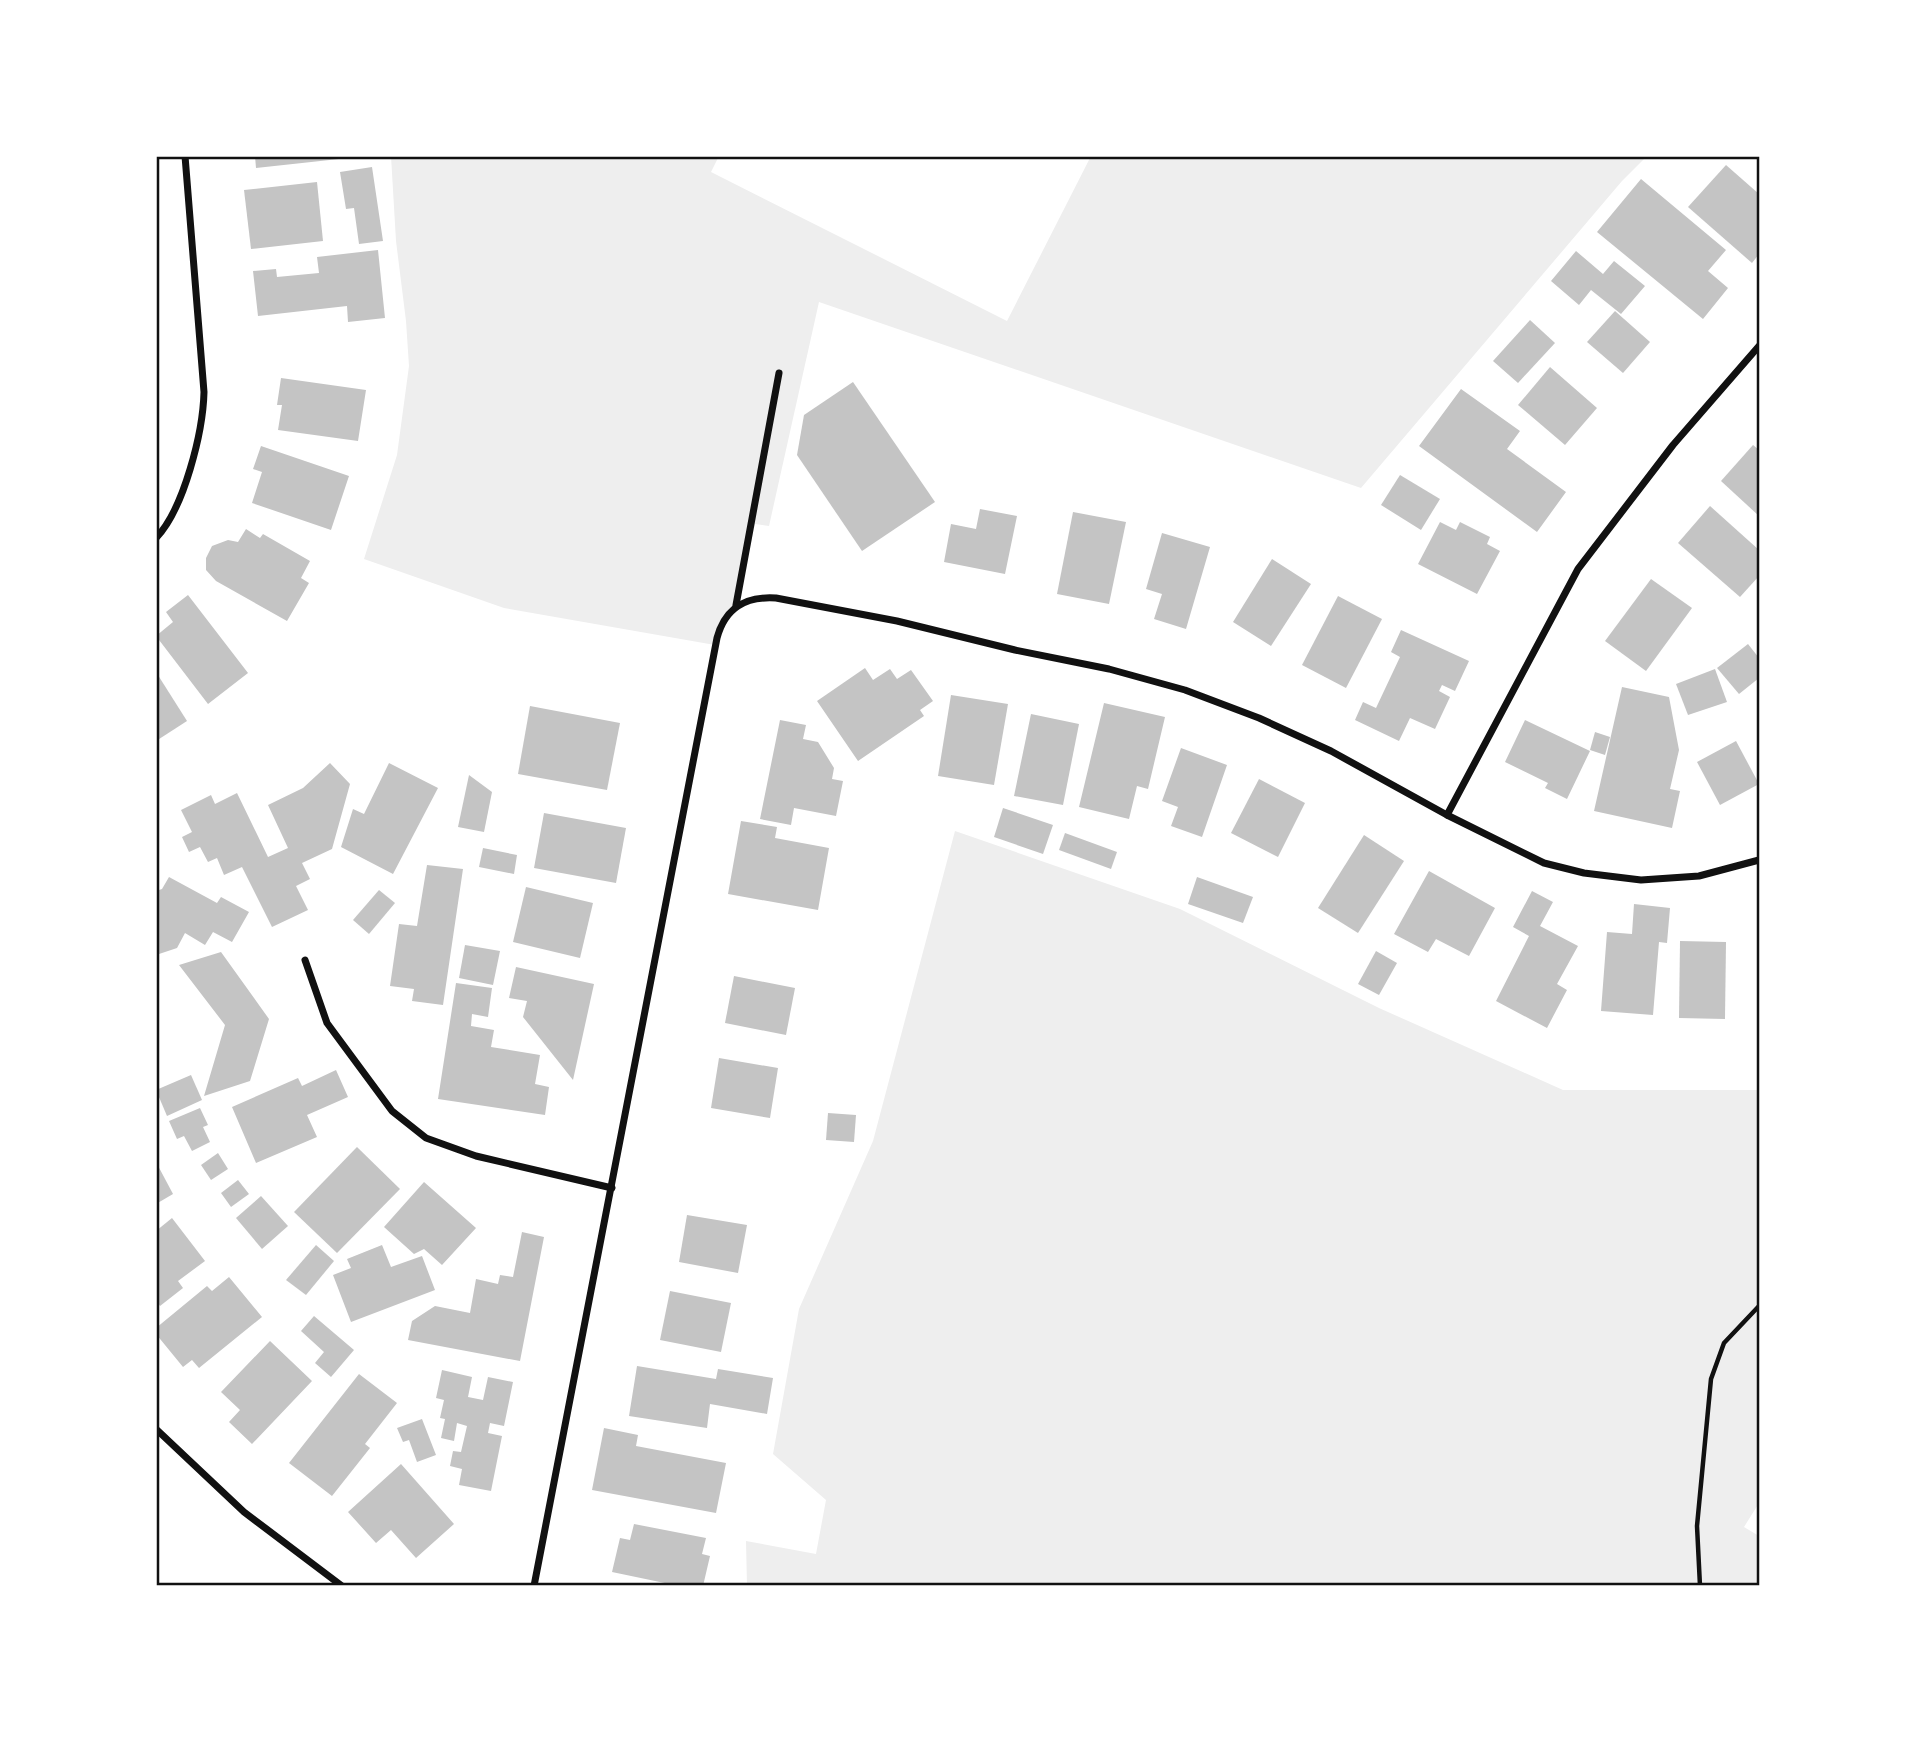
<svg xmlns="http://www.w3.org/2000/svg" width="1915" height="1742" viewBox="0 0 1915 1742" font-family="'Sofia Sans Condensed',sans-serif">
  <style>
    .green { fill: #eee }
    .building { fill: #c4c4c4 }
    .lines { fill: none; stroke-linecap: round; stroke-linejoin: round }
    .path { stroke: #111; stroke-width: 4.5 }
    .minor { stroke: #111; stroke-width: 7 }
    .neatline { fill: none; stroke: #111; stroke-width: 2.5 }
  </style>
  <rect width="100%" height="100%" fill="#fff"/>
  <g class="green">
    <polygon points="391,156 719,156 711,172 1007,321 1091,156 1647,156 1622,181 1361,488 819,302 769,526 755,524 738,601 715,645 504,608 364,559 397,455 409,366 406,321 396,241"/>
    <polygon points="955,831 1180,909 1379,1008 1563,1090 1759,1090 1759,1503 1744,1527 1759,1536 1759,1586 747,1586 746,1541 816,1554 826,1500 773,1454 799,1309 873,1141"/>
  </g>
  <g class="building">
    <polygon points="255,156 348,156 348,158 256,168"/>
    <polygon points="1726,165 1759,194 1759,254 1752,263 1688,207"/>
    <polygon points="372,167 383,241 359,244 354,208 346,209 340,172"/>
    <polygon points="1641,179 1726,250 1708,271 1728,288 1703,319 1597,232"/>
    <polygon points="317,182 323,241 251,249 244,190"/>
    <polygon points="378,250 385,318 348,322 347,306 258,316 253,271 276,269 277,277 319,273 317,257"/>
    <polygon points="1576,251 1603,274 1614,261 1645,286 1621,314 1591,290 1579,305 1551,281"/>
    <polygon points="1615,311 1650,342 1623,373 1587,342"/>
    <polygon points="1530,320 1555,343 1518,383 1493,361"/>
    <polygon points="1550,367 1597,408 1565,445 1518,405"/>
    <polygon points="281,378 366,390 358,441 278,430 282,405 277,405"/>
    <polygon points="853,382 935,502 862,551 797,455 804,415"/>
    <polygon points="1461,389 1520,431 1507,449 1566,492 1537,532 1419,446"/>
    <polygon points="1753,445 1759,450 1759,516 1721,481"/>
    <polygon points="261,446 349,476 331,530 252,503 262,472 253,469"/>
    <polygon points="1400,475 1440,499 1421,530 1381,505"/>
    <polygon points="1710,506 1759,550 1759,576 1740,597 1678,543"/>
    <polygon points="980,509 1017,516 1005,574 944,562 951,524 976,529"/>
    <polygon points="1073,512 1126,522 1109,604 1057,594"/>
    <polygon points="1440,522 1456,530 1460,522 1490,537 1487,544 1500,551 1477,594 1418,564"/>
    <polygon points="246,529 260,538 263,534 310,561 301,578 309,583 287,621 216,581 206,570 206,558 212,546 228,540 238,542"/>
    <polygon points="1162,533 1210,547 1186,629 1154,619 1162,594 1146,589"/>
    <polygon points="1272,559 1311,584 1271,646 1233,622"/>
    <polygon points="1651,579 1692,608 1646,671 1605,641"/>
    <polygon points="188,595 248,673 208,704 156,636 173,622 166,612"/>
    <polygon points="1338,596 1382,619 1346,688 1302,665"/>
    <polygon points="1401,630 1469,661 1455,691 1442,685 1439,691 1450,697 1435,729 1410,718 1399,741 1355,720 1363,702 1376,708 1400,657 1391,652"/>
    <polygon points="1748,644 1759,658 1759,678 1739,694 1717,668"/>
    <polygon points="865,668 873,680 890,669 897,679 911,670 933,701 920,710 924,716 858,761 817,701"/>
    <polygon points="1715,669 1727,702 1688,715 1676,684"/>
    <polygon points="156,672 187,721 156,741"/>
    <polygon points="1622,687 1669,697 1679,750 1670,789 1680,791 1672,828 1594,811"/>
    <polygon points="951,695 1008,704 994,785 938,776"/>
    <polygon points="1104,703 1165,717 1148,789 1137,786 1129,819 1079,807"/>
    <polygon points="530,706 620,723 607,790 518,774"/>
    <polygon points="1031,714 1079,724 1063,805 1014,796"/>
    <polygon points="780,720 806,725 803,739 818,742 834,768 832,779 843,781 836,816 794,808 791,825 760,819"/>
    <polygon points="1525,720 1590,751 1567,799 1545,788 1548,783 1505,762"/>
    <polygon points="1595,732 1610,737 1605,755 1590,750"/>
    <polygon points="1736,741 1759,784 1720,805 1697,762"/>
    <polygon points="1181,748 1227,765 1202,837 1171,826 1178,807 1162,801"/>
    <polygon points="330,763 350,784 332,849 302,863 310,879 296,886 308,910 272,927 242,867 224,875 217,858 208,862 200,847 189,852 182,837 192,832 181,810 211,795 215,804 237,793 268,857 288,848 268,805 303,788"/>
    <polygon points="389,763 438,788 393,874 341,847 353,809 364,814"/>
    <polygon points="469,775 492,792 484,832 458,827"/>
    <polygon points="1259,779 1305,803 1278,857 1231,833"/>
    <polygon points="1003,808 1053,825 1043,854 994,837"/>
    <polygon points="544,813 626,828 616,883 534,868"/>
    <polygon points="741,821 777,827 775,838 829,848 818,910 728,894"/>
    <polygon points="1065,833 1117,852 1111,869 1059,850"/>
    <polygon points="1364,835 1404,861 1358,933 1318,908"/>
    <polygon points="483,848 517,855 514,874 479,867"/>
    <polygon points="427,865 463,869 443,1005 412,1001 414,989 390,986 399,924 417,926"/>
    <polygon points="1429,871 1495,908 1469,956 1436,939 1428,952 1394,934"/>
    <polygon points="169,877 217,903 221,897 249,912 232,942 213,932 205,945 185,933 177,948 156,955 156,891 162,889"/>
    <polygon points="1197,877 1253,897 1243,923 1188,904"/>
    <polygon points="526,887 593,903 580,958 513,942"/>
    <polygon points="379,890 395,903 369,934 353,920"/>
    <polygon points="1532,891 1553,902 1540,926 1578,946 1557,984 1567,990 1547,1028 1496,1001 1529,936 1513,927"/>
    <polygon points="1634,904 1670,908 1667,943 1659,942 1653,1015 1601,1011 1607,932 1632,934"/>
    <polygon points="1680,941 1726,942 1725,1019 1679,1018"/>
    <polygon points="465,945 500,951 493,985 459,978"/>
    <polygon points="1376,951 1397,963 1379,995 1358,984"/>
    <polygon points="221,952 269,1019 250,1081 204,1096 225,1025 179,965"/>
    <polygon points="516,967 594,984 573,1080 523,1017 527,1001 509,998"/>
    <polygon points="734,976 795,988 786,1035 725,1023"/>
    <polygon points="456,983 492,988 488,1017 472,1014 471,1026 494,1030 491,1047 540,1055 535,1084 549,1087 545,1115 438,1099"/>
    <polygon points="719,1058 778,1068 770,1118 711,1108"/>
    <polygon points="336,1070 348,1097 307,1115 317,1137 256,1163 232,1107 298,1078 302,1086"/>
    <polygon points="191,1075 202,1100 167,1116 156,1090"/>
    <polygon points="200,1108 208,1125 203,1127 210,1142 192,1151 184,1136 177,1139 169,1121"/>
    <polygon points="828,1113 856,1115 854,1142 826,1140"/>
    <polygon points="357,1147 400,1189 337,1253 294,1212"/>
    <polygon points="218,1153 228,1169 211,1180 201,1165"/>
    <polygon points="156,1162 173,1194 156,1204"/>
    <polygon points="238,1180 249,1194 231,1207 221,1193"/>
    <polygon points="424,1182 476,1228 442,1265 424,1249 414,1254 384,1227"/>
    <polygon points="261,1196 288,1226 262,1249 236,1218"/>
    <polygon points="687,1215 747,1225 738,1273 679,1262"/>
    <polygon points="172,1218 205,1261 178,1281 183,1288 160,1306 156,1300 156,1231"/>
    <polygon points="522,1232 544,1237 520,1361 408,1340 412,1321 435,1306 470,1313 476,1279 498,1284 500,1275 513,1277"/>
    <polygon points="316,1245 334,1261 306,1295 286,1280"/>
    <polygon points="382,1245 391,1267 422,1256 435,1290 351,1322 333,1275 351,1268 347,1259"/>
    <polygon points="229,1277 262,1317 199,1368 192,1360 183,1367 156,1334 156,1328 207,1286 212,1291"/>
    <polygon points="670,1291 731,1303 721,1352 660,1340"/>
    <polygon points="314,1316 354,1350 331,1377 315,1363 324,1352 301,1331"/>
    <polygon points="270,1341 312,1381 252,1444 229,1422 240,1410 221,1392"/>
    <polygon points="637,1366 716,1379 718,1369 773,1378 767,1414 710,1404 707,1428 629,1416"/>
    <polygon points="442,1370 472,1377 468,1397 483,1400 488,1377 513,1382 504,1426 490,1423 488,1433 502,1436 491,1491 459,1485 462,1469 450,1466 453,1451 461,1452 467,1426 457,1423 454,1441 441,1438 445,1419 440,1418 444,1400 436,1398"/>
    <polygon points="359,1374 397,1403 365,1444 370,1448 332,1496 289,1463"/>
    <polygon points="422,1419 436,1455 417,1462 409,1440 403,1442 397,1428"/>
    <polygon points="604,1428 638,1435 636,1446 726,1463 716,1513 592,1490"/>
    <polygon points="401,1464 454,1524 416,1558 391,1530 376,1543 348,1512"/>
    <polygon points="634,1524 706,1538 702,1554 710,1556 703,1586 679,1586 612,1572 620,1538 630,1540"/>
  </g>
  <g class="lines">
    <polyline class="path" points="1700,1586 1697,1526 1711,1379 1724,1343 1759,1306"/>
    <g class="minor">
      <path d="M156,538C184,509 203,432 204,392L185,156"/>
      <polyline points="736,605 779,373"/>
      <polyline points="1447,815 1578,569 1673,445 1759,346"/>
      <polyline points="305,960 327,1023 392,1111 426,1138 476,1156 612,1188"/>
      <polyline points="156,1429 244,1512 342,1586"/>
      <path d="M534,1586L717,638C725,608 745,596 776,598L897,621L1015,650L1109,669L1185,690L1259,718L1331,751L1447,815L1544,863L1584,873L1641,880L1699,876L1759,860"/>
    </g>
  </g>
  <rect width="1915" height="1742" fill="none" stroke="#ffffff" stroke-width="315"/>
  <rect x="158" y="158" width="1600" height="1426" class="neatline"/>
</svg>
